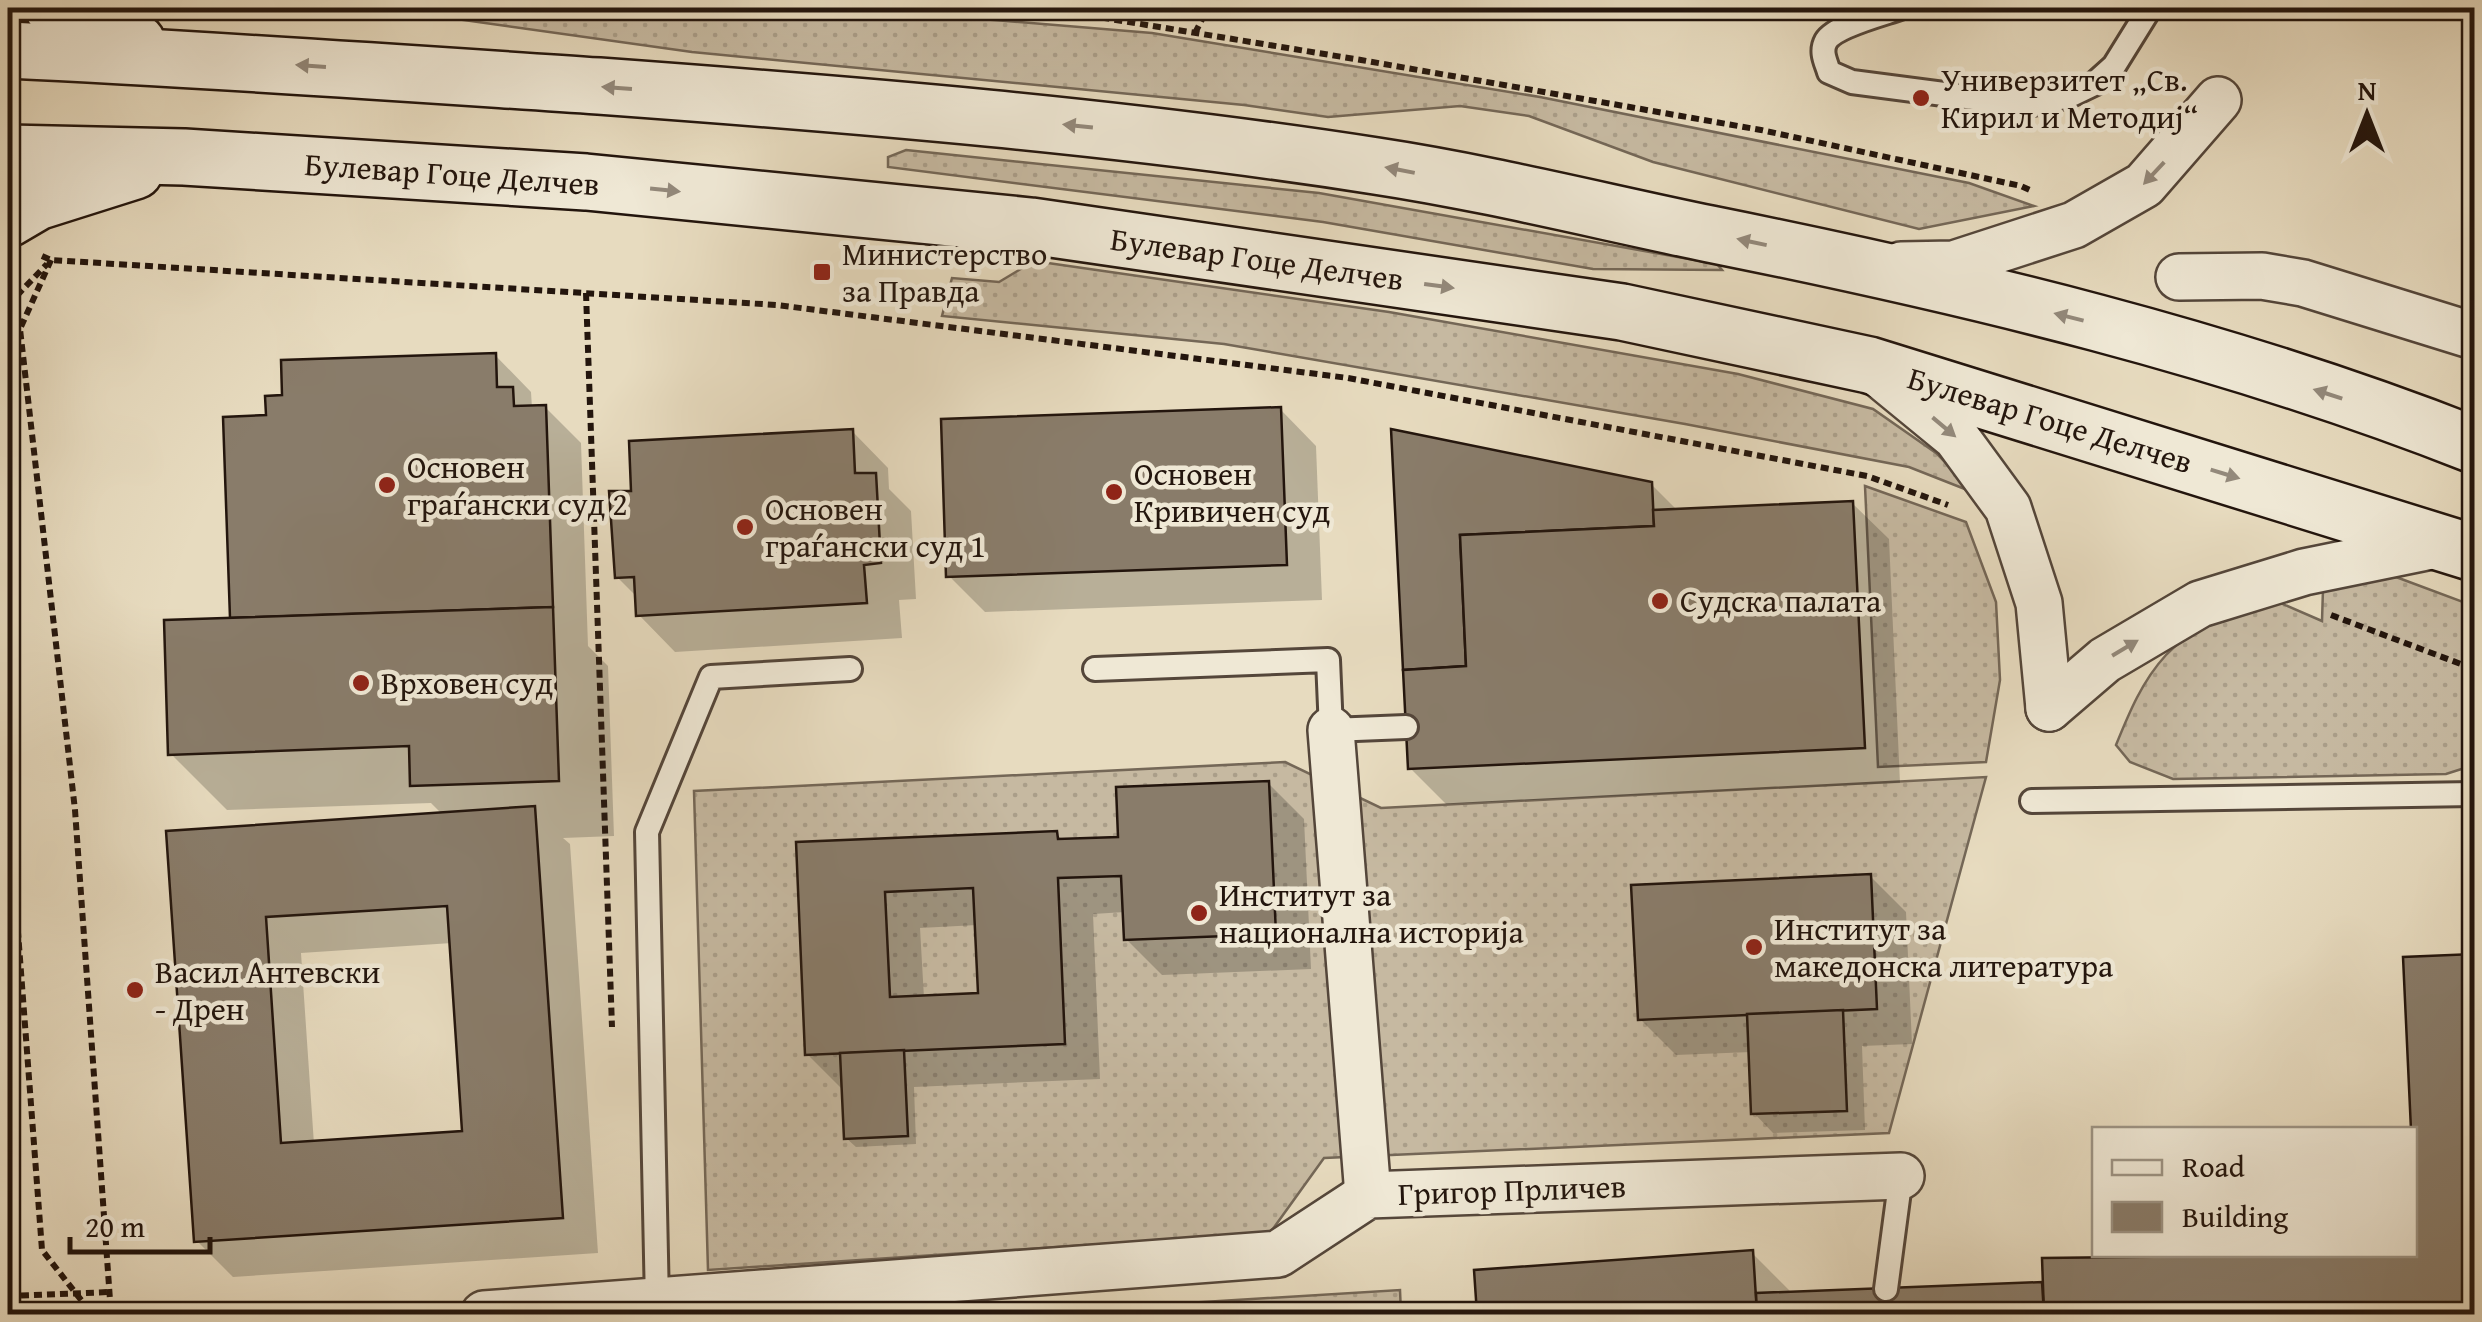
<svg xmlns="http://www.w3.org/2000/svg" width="2482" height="1322" viewBox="0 0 2482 1322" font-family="'Gentium Book Plus',serif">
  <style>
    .grass { fill: url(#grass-dots); stroke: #746757; stroke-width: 2.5 }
    .shadow { fill: #0003; fill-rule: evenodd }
    .building { fill: #897c6a; stroke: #23150d; stroke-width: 2.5; fill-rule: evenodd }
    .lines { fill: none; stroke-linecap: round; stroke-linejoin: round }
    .lane-casing { stroke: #54463a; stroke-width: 28 }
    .street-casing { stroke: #54463a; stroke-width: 50 }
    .secondary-casing { stroke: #23150d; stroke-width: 60 }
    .path { stroke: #23150d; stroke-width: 6; stroke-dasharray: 8 5; stroke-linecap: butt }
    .lane { stroke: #efe8d5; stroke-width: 22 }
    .street { stroke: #efe8d5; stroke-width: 45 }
    .secondary { stroke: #efe8d5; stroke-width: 55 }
    .oneway { fill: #93897b }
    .poi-dot { fill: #8f2418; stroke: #efe8d5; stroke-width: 4 }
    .labels { text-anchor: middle; stroke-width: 9; stroke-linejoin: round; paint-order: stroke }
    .poi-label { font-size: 32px; fill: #23150d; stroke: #efe8d5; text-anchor: start }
    .street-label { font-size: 32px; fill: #23150d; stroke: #efe8d5 }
  </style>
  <defs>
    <pattern id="grass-dots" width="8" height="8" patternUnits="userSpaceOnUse" patternTransform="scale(2.5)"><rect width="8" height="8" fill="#c6b9a1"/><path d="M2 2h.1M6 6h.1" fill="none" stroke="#aa9e89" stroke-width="1.8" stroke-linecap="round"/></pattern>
  </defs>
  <rect width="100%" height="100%" fill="#e7dbbf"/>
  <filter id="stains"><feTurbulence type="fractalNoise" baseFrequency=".002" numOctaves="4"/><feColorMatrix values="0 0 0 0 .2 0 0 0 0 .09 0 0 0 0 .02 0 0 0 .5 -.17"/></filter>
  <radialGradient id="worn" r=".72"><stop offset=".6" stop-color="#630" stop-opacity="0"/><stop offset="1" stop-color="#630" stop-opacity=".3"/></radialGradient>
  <g class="grass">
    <polygon points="378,8 847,8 1152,33 1540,97 1969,183 2034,206 1919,229 1653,162 1529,116 1460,106 1328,117 1244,105 692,52"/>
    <polygon points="906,150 1319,193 1717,264 1722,270 1593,269 1323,222 888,167 888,157"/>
    <polygon points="1034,261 1389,312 1738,374 1873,409 1936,453 1975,493 1909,467 1685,424 1224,344 942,316 952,278 999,282"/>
    <polygon points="1865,486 1966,522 1996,602 2000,680 1986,762 1878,767"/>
    <path d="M2396,577L2474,606V765L2446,774L2173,779L2130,762L2116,745C2129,713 2142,681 2166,655C2192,627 2235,613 2269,598L2322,621L2323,589Z"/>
    <polygon points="1285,762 1381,808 1986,777 1889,1133 1324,1158 1270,1233 708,1270 694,791"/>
    <polygon points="1400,1290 1401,1314 1009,1314"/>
  </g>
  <g class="shadow">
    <path d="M495,355L531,392L532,408L545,407L581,443L588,646L608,666L614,836L563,838L570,844L598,1253L233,1277L197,1241L169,833L442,814L431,803L227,810L171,754L236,620L268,418ZM452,943L464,1133L314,1144L301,953Z"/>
    <polygon points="1280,409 1316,446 1322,600 985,612 949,576"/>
    <polygon points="852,431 888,468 889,489 911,511 916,599 899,600 902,638 675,652 639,615 638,598 617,577 634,493"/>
    <polygon points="1651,484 1678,511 1852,503 1889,539 1900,783 1446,804 1410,768"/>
    <path d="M1268,783L1304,819L1311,969L1162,975L1126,939L1125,912L1093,914L1100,1079L914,1087L916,1144L856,1147L846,1138L844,1091L807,1054L799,845L1056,834L1064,841L1121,839ZM977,925L981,996L924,998L920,928Z"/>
    <polygon points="1870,876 1906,912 1912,1044 1862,1046 1865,1130 1773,1133 1754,1113 1751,1052 1676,1055 1640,1019"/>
    <polygon points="2474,956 2474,1314 1479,1314 1476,1272 1752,1253 1793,1294 2041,1284 2046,1289 2044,1260 2167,1254 2414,1254 2414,1130 2405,960"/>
  </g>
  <g class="building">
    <polygon points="496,353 497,387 513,387 514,406 546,405 553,607 230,618 223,417 266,415 265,396 282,395 281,360"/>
    <polygon points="1281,407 1287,565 946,577 941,419"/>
    <polygon points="853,429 855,473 876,473 881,563 864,565 867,603 636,616 634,577 615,578 609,491 631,491 629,441"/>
    <polygon points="1391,429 1652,482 1654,526 1460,535 1466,666 1403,670"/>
    <polygon points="1853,501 1865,748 1408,769 1403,670 1466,666 1460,535 1654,526 1653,510"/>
    <polygon points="553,607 559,781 410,786 409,746 168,755 164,620"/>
    <path d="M1269,781L1276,934L1124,940L1121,876L1058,878L1065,1044L805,1055L796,842L1057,831L1058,839L1118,837L1116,787ZM973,888L978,993L890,997L885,892Z"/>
    <path d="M535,806L563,1218L194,1242L166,831ZM447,906L462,1131L281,1143L266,917Z"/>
    <polygon points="1871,874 1877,1009 1638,1020 1631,885"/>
    <polygon points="2474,954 2474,1314 2044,1314 2042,1258 2414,1254 2414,1130 2411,1130 2403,957"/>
    <polygon points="1843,1010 1847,1111 1751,1114 1747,1014"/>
    <polygon points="904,1050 908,1136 844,1139 840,1053"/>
    <polygon points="1753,1250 1757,1314 1477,1314 1474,1270"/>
    <polygon points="2042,1282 2044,1314 1757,1314 1756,1293"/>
  </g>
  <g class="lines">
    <g class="lane-casing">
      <g id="lane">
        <path d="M1900,8C1883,14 1835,26 1826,41C1820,52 1826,62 1829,72L1852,82L2028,105L2069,96L2094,84L2114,66L2150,8"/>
        <polyline points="1095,669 1328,660 1331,730 1406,727"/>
        <polyline points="2032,801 2474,794"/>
        <polyline points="1886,1289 1901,1176"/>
        <polyline points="657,1303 647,832 711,677 850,669"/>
      </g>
    </g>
    <g class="street-casing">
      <g id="street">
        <polyline points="1901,265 1954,264 2074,225 2144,185 2218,100"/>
        <polyline points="2179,277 2262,276 2303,283 2474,336"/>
        <polyline points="1878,373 1956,437 2008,508 2039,603 2049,708"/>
        <polyline points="2049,708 2105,660 2200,604 2304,572 2446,543"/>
        <polyline points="1331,730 1368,1195"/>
        <polyline points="484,1314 1278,1254 1368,1195 1901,1176"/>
      </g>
    </g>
    <g class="secondary-casing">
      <g id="secondary">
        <polyline points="53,8 107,35 137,42"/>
        <path d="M8,50C205,59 402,73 599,86C859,105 1118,126 1376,166C1488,183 1599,211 1710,234C1968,286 2228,348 2474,445"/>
        <polyline points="8,153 184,157 586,182 1031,226 1622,312 1869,365 2474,553"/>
        <polyline points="8,219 37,202 135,171"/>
      </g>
    </g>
    <g class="path">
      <polyline points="985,8 1098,17 1361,60 1761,130 2021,186 2032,191"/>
      <polyline points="1195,33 1208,8"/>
      <polyline points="42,256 51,260 777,305 1348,378 1867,476 1948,505"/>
      <polyline points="51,260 20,329 75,810 111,1314"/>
      <polyline points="586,293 612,1027"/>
      <polyline points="8,305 47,264"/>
      <polyline points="2331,615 2474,669"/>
      <polyline points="8,800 42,1250 92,1314"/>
      <polyline points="8,1296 110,1292"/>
    </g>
    <use href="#lane" class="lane"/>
    <use href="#street" class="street"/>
    <use href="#secondary" class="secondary"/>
  </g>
  <defs><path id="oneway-solid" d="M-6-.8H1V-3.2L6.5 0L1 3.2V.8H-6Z" transform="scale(2.5)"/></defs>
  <g class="oneway">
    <use href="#oneway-solid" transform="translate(311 66) rotate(-176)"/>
    <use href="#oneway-solid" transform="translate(617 88) rotate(-176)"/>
    <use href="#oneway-solid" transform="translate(1078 126) rotate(-174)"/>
    <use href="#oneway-solid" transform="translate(1400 170) rotate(-169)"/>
    <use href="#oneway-solid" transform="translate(2154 173) rotate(133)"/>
    <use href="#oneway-solid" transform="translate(665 190) rotate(6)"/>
    <use href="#oneway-solid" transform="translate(1752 242) rotate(-168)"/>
    <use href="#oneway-solid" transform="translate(1439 286) rotate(8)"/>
    <use href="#oneway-solid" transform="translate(2069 317) rotate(-166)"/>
    <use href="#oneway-solid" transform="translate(2328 394) rotate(-162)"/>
    <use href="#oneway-solid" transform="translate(1944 427) rotate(40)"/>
    <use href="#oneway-solid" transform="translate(2225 474) rotate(17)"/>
    <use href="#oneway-solid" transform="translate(2125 648) rotate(-31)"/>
  </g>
  <g class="poi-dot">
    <circle cx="1921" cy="98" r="10"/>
    <rect x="812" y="262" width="20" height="20" rx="5"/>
    <circle cx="387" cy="485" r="10"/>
    <circle cx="1114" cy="492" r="10"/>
    <circle cx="745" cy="527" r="10"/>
    <circle cx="1660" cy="601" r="10"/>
    <circle cx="361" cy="683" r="10"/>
    <circle cx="1199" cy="913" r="10"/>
    <circle cx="1754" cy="947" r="10"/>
    <circle cx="135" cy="990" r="10"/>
  </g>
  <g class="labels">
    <g class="poi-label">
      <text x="1941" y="91">Универзитет „Св.<tspan x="1941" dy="37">Кирил и Методиј“</tspan></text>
      <text x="842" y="265">Министерство<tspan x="842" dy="37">за Правда</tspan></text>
      <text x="407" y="478">Основен<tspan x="407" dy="37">граѓански суд 2</tspan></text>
      <text x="1134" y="485">Основен<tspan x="1134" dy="37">Кривичен суд</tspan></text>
      <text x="765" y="520">Основен<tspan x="765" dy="37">граѓански суд 1</tspan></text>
      <text x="1680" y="612">Судска палата</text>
      <text x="381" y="694">Врховен суд</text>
      <text x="1219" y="906">Институт за<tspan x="1219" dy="37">национална историја</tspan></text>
      <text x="1774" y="940">Институт за<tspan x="1774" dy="37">македонска литература</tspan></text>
      <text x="155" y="983">Васил Антевски<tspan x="155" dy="37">- Дрен</tspan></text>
    </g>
    <g class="street-label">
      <text transform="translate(452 174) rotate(4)" y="11">Булевар Гоце Делчев</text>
      <text transform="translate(1257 259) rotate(8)" y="11">Булевар Гоце Делчев</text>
      <text transform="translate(2050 420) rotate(17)" y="11">Булевар Гоце Делчев</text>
      <text transform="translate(1512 1190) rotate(-2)" y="11">Григор Прличев</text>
    </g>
  </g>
  <rect width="2482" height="1322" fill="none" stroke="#e7dbbf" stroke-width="40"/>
  <rect x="10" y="10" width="2462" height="1302" fill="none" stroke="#23150d" stroke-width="5"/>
  <rect x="20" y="20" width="2442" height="1282" fill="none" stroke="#23150d" stroke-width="2.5"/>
  <rect x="2092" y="1127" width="325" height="130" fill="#efe8d5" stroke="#9d9485" stroke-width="2.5"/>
  <rect x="2112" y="1160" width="50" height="15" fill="#efe8d5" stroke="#9d9485" stroke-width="2.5"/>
  <text x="2182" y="1177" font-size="30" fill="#23150d">Road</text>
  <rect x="2112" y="1202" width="50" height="30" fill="#897c6a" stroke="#9d9485" stroke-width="2.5"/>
  <text x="2182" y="1227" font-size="30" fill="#23150d">Building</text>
  <g transform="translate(2367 115)" stroke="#efe8d5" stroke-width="8" paint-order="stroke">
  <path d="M0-8L18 38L0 25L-18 38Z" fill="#23150d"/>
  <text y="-15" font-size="28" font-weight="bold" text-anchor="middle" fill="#23150d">N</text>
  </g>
  <path d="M70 1237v15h140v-15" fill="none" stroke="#23150d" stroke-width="5"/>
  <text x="85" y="1237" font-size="30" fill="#23150d" stroke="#efe8d5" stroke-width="8" paint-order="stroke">20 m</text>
  <rect width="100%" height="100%" filter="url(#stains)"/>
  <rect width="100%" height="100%" fill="url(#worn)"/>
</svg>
